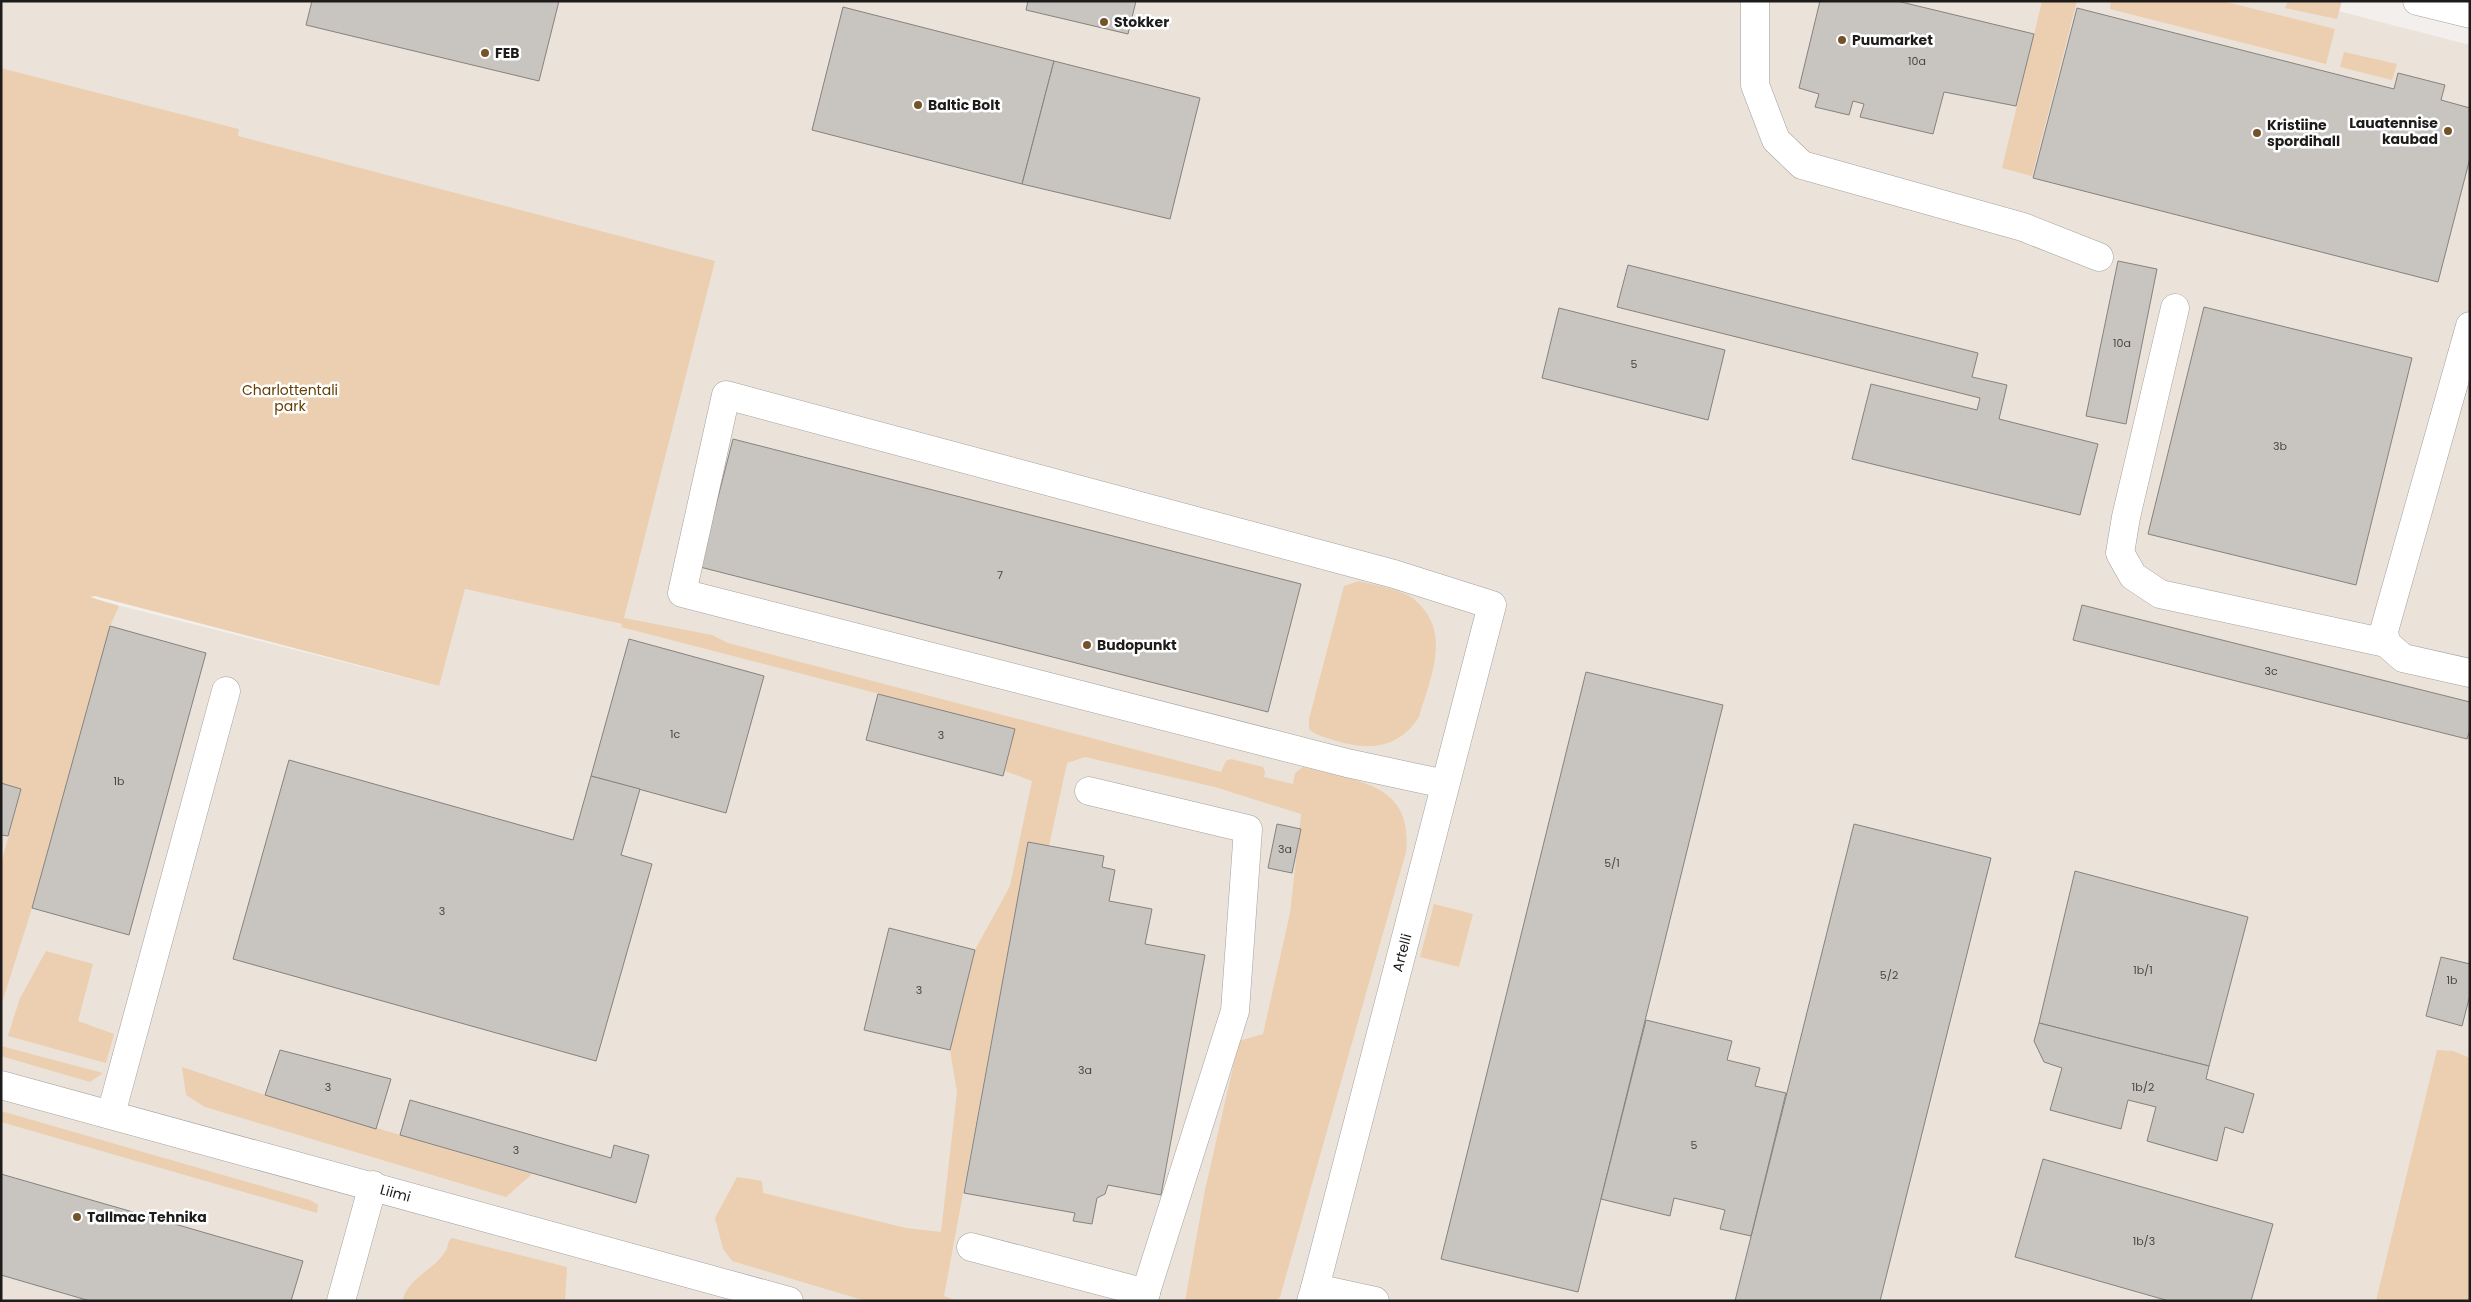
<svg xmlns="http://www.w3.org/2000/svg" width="2471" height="1302" viewBox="0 0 2471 1302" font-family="Poppins,sans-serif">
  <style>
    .built { fill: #ebe2d9 }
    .green { fill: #ebcfb0 }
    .building { fill: #c8c5c1; stroke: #85827f }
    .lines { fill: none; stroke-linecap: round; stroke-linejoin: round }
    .minor-casing { stroke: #a4a19e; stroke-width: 29 }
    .minor { stroke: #fff; stroke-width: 28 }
    .poi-dot { fill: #74532a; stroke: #fff; stroke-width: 2 }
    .labels { text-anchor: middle; stroke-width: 5; stroke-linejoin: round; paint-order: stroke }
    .number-label { font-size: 11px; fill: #484644 }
    .poi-label { font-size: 14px; font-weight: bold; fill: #1d1c1b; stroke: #fff; text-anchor: start }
    .park-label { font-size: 14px; fill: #643d00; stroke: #fff }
    .street-label { font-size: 14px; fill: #1d1c1b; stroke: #fff }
  </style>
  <rect width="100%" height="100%" fill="#f2efec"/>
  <polygon class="built" points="1,1 2299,1 2470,45 2470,1301 1,1301 1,835 8,836 21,789 89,598 438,686 465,589 622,624 238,136 239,129 1,68"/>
  <g class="green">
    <polygon points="2042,1 2077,1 2032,176 2002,168"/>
    <polygon points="2111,1 2222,1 2335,29 2326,64 2110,9"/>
    <polygon points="2288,1 2342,1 2337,19 2285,8"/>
    <polygon points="2344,52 2397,64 2392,80 2340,67"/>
    <path d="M1,68L239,129L238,136L715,261L624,618L712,635L728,643L1221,772L1226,761L1231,759L1263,767L1265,772L1264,777L1293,784L1295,773L1303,767C1355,781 1414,782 1406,852L1280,1297L1275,1301H1185L1205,1190L1239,1041L1263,1034L1290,913L1301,814L1215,787L1085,757L1067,763L1049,846L1028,843L944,1296L958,1301H866L732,1261L723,1249L715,1218L737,1177L762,1181L763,1193L906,1228L941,1232L957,1092L950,1050L975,950L1010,886L1032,781L1005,771L1015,729L621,627L622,624L465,589L439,686L95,596L90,597L119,606L110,626L32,908L1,1006V864L21,790L1,783Z"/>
    <path d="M1359,581C1373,585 1400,589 1411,597C1454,629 1431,676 1419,717C1399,748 1370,751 1337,741C1327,738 1317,736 1309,729V719L1344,586Z"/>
    <polygon points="1434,904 1473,914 1459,967 1420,957"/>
    <polygon points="46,951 93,964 78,1021 114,1034 106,1063 8,1036 20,998"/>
    <polygon points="1,1046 103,1073 90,1082 1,1056"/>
    <polygon points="2437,1050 2453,1051 2470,1058 2470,1301 2376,1301"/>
    <polygon points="182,1067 265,1095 532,1174 506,1197 205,1107 186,1095"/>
    <polygon points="1,1111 310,1200 318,1205 317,1213 1,1122"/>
    <path d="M452,1238L567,1267L565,1301H402C409,1277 433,1271 445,1252C449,1247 446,1242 452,1238Z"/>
  </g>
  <g class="building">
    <polygon points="312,1 559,1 539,81 306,25"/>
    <polygon points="1028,1 1136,1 1128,34 1026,10"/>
    <polygon points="1820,1 1897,1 2034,34 2016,106 1944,92 1933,134 1860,117 1864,104 1853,101 1849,115 1815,107 1819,94 1799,88"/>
    <polygon points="843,7 1054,61 1022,184 812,130"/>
    <polygon points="2077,8 2394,89 2398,73 2445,85 2441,100 2470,108 2470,158 2438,282 2033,178"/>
    <polygon points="1054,61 1200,98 1170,219 1022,184"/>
    <polygon points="2118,261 2157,269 2126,424 2086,416"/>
    <polygon points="1628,265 1978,353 1972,377 2007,385 1999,419 2098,444 2080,515 1852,459 1871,384 1977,410 1980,398 1617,307"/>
    <polygon points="2204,307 2412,358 2356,585 2148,534"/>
    <polygon points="1559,308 1725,350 1708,420 1542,378"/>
    <polygon points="733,439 1301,584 1268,712 700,567"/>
    <polygon points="2082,605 2470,702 2470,730 2467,739 2073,640"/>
    <polygon points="110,626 206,653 129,935 32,908"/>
    <polygon points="629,639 764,676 726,813 591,776"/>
    <polygon points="1586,672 1723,705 1578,1292 1441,1259"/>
    <polygon points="878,694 1015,729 1003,776 866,740"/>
    <polygon points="289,760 573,840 591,776 640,789 621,855 652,864 596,1061 233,959"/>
    <polygon points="1,783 21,789 8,836 1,835"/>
    <polygon points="1277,824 1301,829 1292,873 1268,868"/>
    <polygon points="1854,824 1991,858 1880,1301 1735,1301"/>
    <polygon points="1028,842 1104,856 1102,867 1115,870 1109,901 1152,909 1145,944 1205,955 1161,1195 1108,1185 1105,1194 1097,1198 1092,1224 1073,1221 1075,1213 964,1193"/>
    <polygon points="2075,871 2248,917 2209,1066 2039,1023"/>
    <polygon points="889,928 975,950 950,1050 864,1030"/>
    <polygon points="2441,957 2470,964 2470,995 2462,1026 2426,1016"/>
    <polygon points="1646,1020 1732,1041 1727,1060 1760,1068 1755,1086 1786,1093 1751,1236 1720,1229 1725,1210 1674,1198 1670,1216 1601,1199"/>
    <polygon points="2039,1023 2209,1066 2206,1079 2254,1094 2243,1133 2225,1127 2217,1161 2147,1141 2156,1107 2128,1100 2121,1129 2050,1110 2062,1068 2044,1062 2034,1041"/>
    <polygon points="280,1050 391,1079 376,1129 265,1095"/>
    <polygon points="410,1100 611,1158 614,1145 649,1155 636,1203 400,1135"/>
    <polygon points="2043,1159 2273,1224 2251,1301 2169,1301 2015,1257"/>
    <polygon points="1,1174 303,1261 291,1301 90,1301 1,1275"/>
  </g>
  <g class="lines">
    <g class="minor-casing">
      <g id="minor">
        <polyline points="1755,1 1755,85 1776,140 1802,165 2023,227 2099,257"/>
        <polyline points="2417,1 2470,14"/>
        <polyline points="2175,308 2126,517 2120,553 2133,576 2160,594 2386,643"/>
        <polyline points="2470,326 2384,631 2386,643 2403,658 2470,673"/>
        <polyline points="1089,791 1248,829 1235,1011 1143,1301"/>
        <path id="s1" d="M1,1085L789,1301"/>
        <polyline points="111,1114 226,691"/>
        <polyline points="971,1247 1146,1293"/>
        <polyline points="1315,1288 1375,1301"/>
        <polyline points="341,1301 373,1185"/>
        <path id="s2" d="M1311,1301L1315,1288L1492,605L1394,574L726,395L682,593L1347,763L1445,784"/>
      </g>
    </g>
    <use href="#minor" class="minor"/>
  </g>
  <g class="poi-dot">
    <circle cx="1104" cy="22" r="5"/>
    <circle cx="1842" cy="40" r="5"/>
    <circle cx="485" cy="53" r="5"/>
    <circle cx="918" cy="105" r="5"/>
    <circle cx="2448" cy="131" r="5"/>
    <circle cx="2257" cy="133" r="5"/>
    <circle cx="1087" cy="645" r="5"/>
    <circle cx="77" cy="1217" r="5"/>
  </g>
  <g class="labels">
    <g class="number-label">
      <text x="1917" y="65">10a</text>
      <text x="2122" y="347">10a</text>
      <text x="1634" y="368">5</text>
      <text x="2280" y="450">3b</text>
      <text x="1000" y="579">7</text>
      <text x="2271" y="675">3c</text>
      <text x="675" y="738">1c</text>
      <text x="941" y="739">3</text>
      <text x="119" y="785">1b</text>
      <text x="1285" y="853">3a</text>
      <text x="1612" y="867">5/1</text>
      <text x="442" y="915">3</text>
      <text x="2143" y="974">1b/1</text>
      <text x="1889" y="979">5/2</text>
      <text x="2452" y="984">1b</text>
      <text x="919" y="994">3</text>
      <text x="1085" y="1074">3a</text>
      <text x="328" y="1091">3</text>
      <text x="2143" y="1091">1b/2</text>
      <text x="1694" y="1149">5</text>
      <text x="516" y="1154">3</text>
      <text x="2144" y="1245">1b/3</text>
    </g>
    <g class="poi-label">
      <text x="1114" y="27">Stokker</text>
      <text x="1852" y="45">Puumarket</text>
      <text x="495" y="58">FEB</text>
      <text x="928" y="110">Baltic Bolt</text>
      <text x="2438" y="128" text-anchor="end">Lauatennise<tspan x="2438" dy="16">kaubad</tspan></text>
      <text x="2267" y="130">Kristiine<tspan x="2267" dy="16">spordihall</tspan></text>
      <text x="1097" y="650">Budopunkt</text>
      <text x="87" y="1222">Tallmac Tehnika</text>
    </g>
    <g class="park-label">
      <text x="290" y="395">Charlottentali<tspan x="290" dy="16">park</tspan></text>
    </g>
    <g class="street-label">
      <text dy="5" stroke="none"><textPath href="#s2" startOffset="360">Artelli</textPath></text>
      <text dy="5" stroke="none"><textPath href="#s1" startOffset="409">Liimi</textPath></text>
    </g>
  </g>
  <rect width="2471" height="1302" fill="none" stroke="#1d1c1b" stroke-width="5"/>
</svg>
